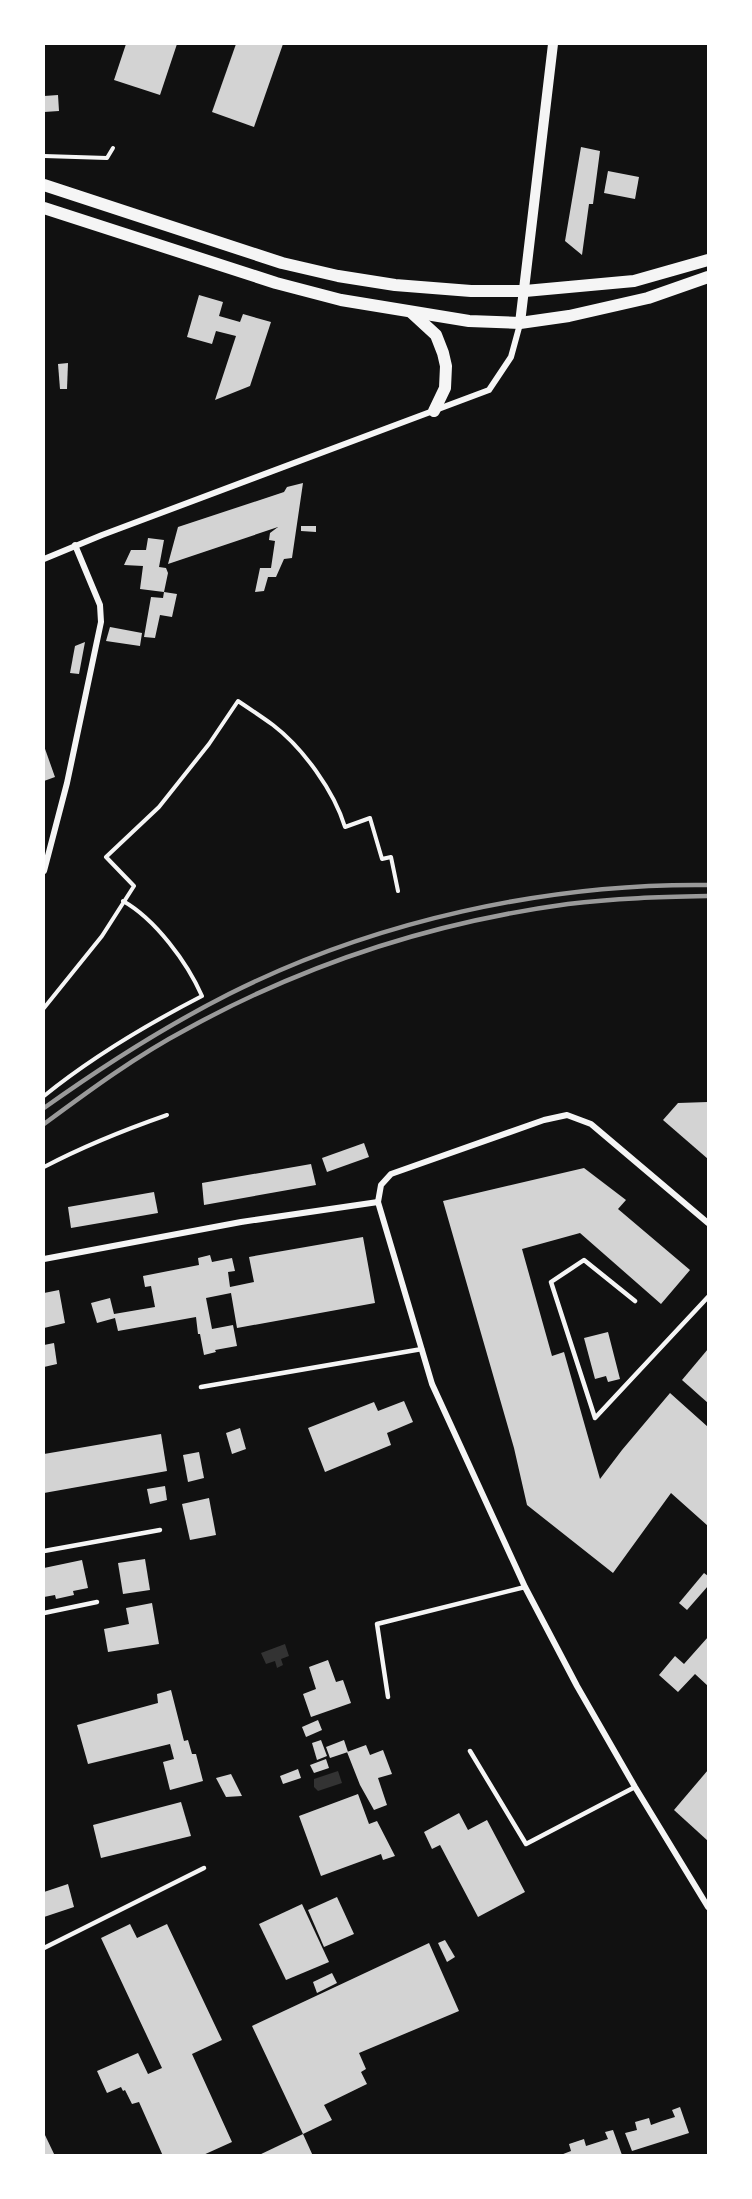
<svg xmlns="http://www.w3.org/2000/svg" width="752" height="2199" viewBox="0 0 752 2199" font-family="Spectral,serif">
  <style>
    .water { fill: #333 }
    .building { fill: #d3d3d3 }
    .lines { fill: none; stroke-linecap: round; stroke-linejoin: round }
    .path { stroke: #f5f5f5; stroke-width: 4 }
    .service { stroke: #f5f5f5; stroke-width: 4.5 }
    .minor { stroke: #f5f5f5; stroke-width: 6 }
    .tertiary { stroke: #f5f5f5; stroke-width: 10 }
    .secondary { stroke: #f5f5f5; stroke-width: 12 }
    .rail { stroke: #9a9a9a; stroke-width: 4.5 }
  </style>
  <rect width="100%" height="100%" fill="#111"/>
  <g class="water">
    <polygon points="285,1644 289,1656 281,1659 283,1665 277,1668 275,1661 266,1664 261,1653"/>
    <polygon points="338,1771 342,1783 318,1791 314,1787 314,1779"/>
  </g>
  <g class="building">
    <polygon points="126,44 177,44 160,95 114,80"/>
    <polygon points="236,44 283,44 254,127 212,112"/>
    <polygon points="58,95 59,111 44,112 44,96"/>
    <polygon points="581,147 600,151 593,204 589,204 582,255 565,241"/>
    <polygon points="608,171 639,177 635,199 604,193"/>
    <polygon points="199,295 223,302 219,316 240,322 243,314 271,322 250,386 215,400 236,336 216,331 212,344 187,337"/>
    <polygon points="68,363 67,389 60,389 58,364"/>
    <polygon points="303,483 292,558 284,559 276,577 268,577 264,591 255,592 260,568 271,568 275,541 269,540 270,533 278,527 168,564 178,527 284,492 287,487"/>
    <polygon points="301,526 316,526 316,532 301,531"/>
    <polygon points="148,538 164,540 159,567 166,568 168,573 164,592 177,594 172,617 160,615 155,638 144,637 151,597 163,598 164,592 140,589 143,566 124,565 131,550 146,550"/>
    <polygon points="110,627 142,633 140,646 106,641"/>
    <polygon points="85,642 79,674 70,673 75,646"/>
    <polygon points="44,746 55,777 44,781"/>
    <polygon points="708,1102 708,1159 663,1120 678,1103"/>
    <polygon points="364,1143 369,1157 327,1172 322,1158"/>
    <polygon points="311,1164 316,1185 204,1205 202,1183"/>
    <polygon points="584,1168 626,1200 618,1209 690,1270 661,1304 580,1233 522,1249 552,1356 564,1352 600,1479 622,1450 670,1393 708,1427 708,1526 671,1493 613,1573 527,1505 514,1448 443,1201"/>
    <polygon points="154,1192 158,1213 71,1228 68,1207"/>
    <polygon points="363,1237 375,1303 237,1328 231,1293 206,1298 212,1329 233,1325 237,1346 215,1350 216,1352 204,1355 200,1334 198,1334 196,1317 118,1331 115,1318 97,1323 91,1303 110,1298 114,1314 155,1307 151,1286 145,1287 143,1276 199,1265 198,1258 210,1255 212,1262 232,1258 235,1271 228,1272 230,1287 254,1282 249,1257"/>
    <polygon points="59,1290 65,1323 44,1328 44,1293"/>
    <polygon points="608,1332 620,1379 608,1382 606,1376 595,1379 584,1338"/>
    <polygon points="54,1343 57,1364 44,1367 44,1345"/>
    <polygon points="708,1349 708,1403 682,1380"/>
    <polygon points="404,1401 413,1422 387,1433 391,1445 325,1472 308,1428 374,1402 378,1411"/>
    <polygon points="240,1428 246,1449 232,1454 226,1433"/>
    <polygon points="161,1434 167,1471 44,1493 44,1454"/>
    <polygon points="199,1452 204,1478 188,1482 183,1455"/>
    <polygon points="165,1486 167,1500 150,1504 147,1489"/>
    <polygon points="209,1498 216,1535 190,1540 182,1504"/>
    <polygon points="145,1559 150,1590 123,1594 118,1563"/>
    <polygon points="82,1560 88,1588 73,1591 74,1595 56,1599 55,1595 44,1597 44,1568"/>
    <polygon points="704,1573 708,1576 708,1586 687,1610 679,1603"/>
    <polygon points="152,1603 159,1644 108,1652 104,1629 129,1624 126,1608"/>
    <polygon points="708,1637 708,1686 695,1674 678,1692 659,1675 675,1656 684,1664"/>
    <polygon points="328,1660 336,1682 343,1680 351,1703 311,1717 303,1694 316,1689 309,1667"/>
    <polygon points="171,1690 184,1741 188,1740 192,1754 196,1754 203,1781 170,1790 163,1762 174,1759 170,1744 88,1764 77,1725 158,1703 157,1694"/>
    <polygon points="318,1720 322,1730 306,1737 302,1727"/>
    <polygon points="321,1740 327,1756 317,1760 312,1743"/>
    <polygon points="344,1740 348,1752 330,1758 326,1747"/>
    <polygon points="366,1745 370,1755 383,1750 392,1774 378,1778 387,1805 374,1810 360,1785 347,1752"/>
    <polygon points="326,1759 329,1768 314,1773 310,1765"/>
    <polygon points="298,1769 301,1778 283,1784 280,1776"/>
    <polygon points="708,1770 708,1841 674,1810"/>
    <polygon points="231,1774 242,1796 226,1797 216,1778"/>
    <polygon points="358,1794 369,1824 377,1821 395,1856 383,1860 381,1854 321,1876 299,1816"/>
    <polygon points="181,1802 191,1836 101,1858 93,1825"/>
    <polygon points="459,1813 468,1830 487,1820 525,1892 478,1917 440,1845 432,1849 424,1832"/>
    <polygon points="68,1884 74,1907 44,1917 44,1892"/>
    <polygon points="337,1897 354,1934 324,1947 308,1910"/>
    <polygon points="302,1904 329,1962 286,1980 259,1924"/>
    <polygon points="130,1924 137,1938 167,1924 222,2040 192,2054 232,2142 201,2156 163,2156 139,2102 132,2104 125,2090 123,2091 121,2087 107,2093 97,2071 138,2053 148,2074 162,2068 101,1938"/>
    <polygon points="445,1940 455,1957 447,1962 438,1943"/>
    <polygon points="429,1943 459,2011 359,2053 366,2069 361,2072 367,2084 324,2105 332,2120 303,2134 252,2026"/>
    <polygon points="332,1973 337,1983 317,1993 313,1982"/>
    <polygon points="680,2107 689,2133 632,2151 625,2133 637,2130 635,2122 649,2118 651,2125 662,2121 675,2117 672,2110"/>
    <polygon points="613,2130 622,2155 558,2156 571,2151 569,2144 584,2139 586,2146 608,2139 605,2132"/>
    <polygon points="44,2133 55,2156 44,2156"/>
    <polygon points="303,2134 313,2156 257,2156"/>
  </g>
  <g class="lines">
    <g class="path">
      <polyline points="44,156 107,158 113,148"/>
      <path d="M44,1008L102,936L134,886L106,857L159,807L209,744L238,701C250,709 262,717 273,725C303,748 334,791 345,827L370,818L382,859L391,857L398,891"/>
      <path d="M44,1096C92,1057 146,1025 202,996C187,962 155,919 123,901"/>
      <path d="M44,1167C84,1146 124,1130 167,1115"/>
    </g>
    <g class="service">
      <polyline points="635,1301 584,1260 551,1282 595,1418 708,1297"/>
      <polyline points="201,1387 422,1349"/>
      <polyline points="44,1551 160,1530"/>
      <polyline points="44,1613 97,1602"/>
      <polyline points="388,1697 377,1624 525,1587"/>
      <polyline points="470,1751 526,1844 635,1787"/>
      <polyline points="44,1948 204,1868"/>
    </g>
    <g class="minor">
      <polyline points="44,559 102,535 489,390 511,357 520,324"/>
      <polyline points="44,871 67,783 101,622 100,605 75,545"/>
      <polyline points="708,1223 591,1124 567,1115 544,1120 391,1174 381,1185 378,1202 432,1384 525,1587 577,1686 635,1787 708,1907"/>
      <polyline points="44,1259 241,1222 378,1202"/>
    </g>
    <polyline class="tertiary" points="520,323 553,44"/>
    <g class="secondary">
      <polyline points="44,185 282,263 338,276 395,285 471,291 525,291 634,281 708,260"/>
      <polyline points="44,208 276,283 341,300 469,321 520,323 569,316 648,298 708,277"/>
      <polyline points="411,312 436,335 443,353 446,366 445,388 434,411"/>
    </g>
    <g class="rail">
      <path d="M44,1108C103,1066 164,1027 229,994C374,921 547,883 708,885"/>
      <path d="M44,1124C90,1090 136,1056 187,1029C305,964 435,922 568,904C615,898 662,897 708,896"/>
    </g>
  </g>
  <rect width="752" height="2199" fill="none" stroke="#ffffff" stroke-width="90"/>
</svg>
